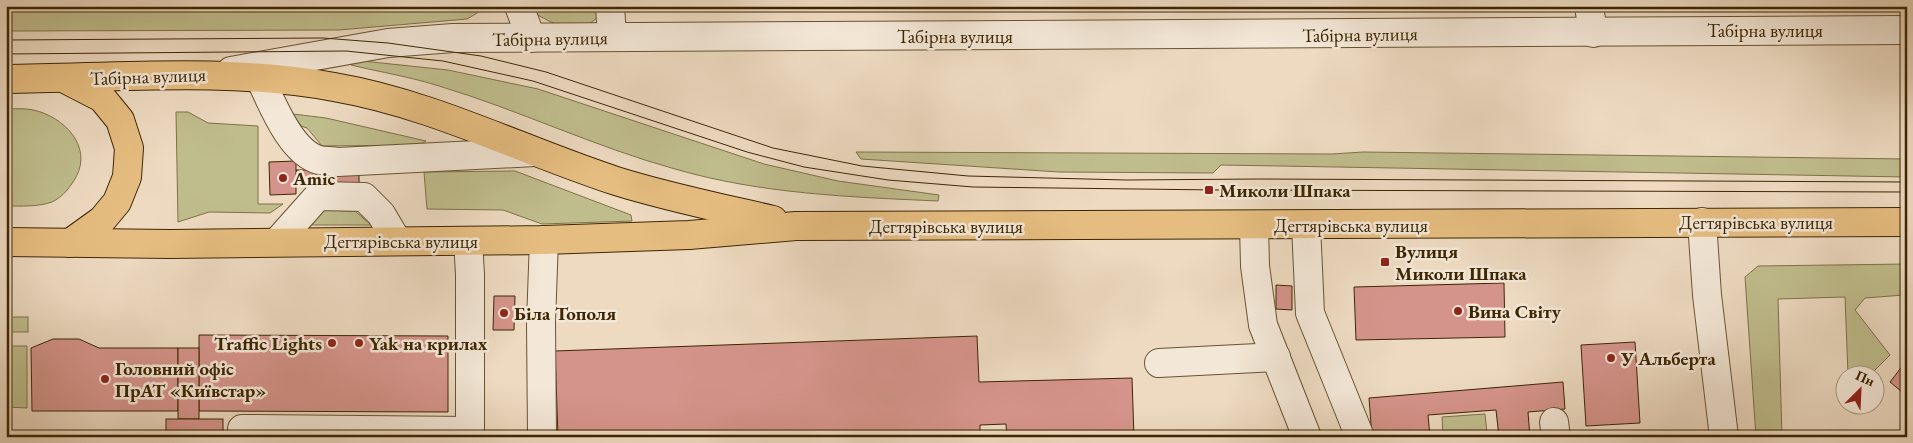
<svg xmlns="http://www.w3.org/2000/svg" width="1913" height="443" viewBox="0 0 1913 443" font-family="'EB Garamond',serif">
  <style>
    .green { fill: #c0bd8d; stroke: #7e7248 }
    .building { fill: #d5948b; stroke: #3d2603 }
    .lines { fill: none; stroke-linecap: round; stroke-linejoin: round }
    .minor-casing { stroke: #695332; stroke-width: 30 }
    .major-casing { stroke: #3d2603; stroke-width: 30 }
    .minor { stroke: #f3e7d7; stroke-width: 28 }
    .major { stroke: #e6bd80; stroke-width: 28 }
    .tram { stroke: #3d2603; stroke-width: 1 }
    .poi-dot { fill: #8f2418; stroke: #f3e7d7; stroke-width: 2 }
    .labels { text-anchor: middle; stroke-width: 5; stroke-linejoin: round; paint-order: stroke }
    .street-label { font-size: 19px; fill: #3d2603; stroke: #f3e7d7 }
    .poi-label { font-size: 19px; font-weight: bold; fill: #3d2603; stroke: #f3e7d7; text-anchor: start }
  </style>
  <rect width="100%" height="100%" fill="#eddac1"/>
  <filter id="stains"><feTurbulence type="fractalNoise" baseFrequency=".004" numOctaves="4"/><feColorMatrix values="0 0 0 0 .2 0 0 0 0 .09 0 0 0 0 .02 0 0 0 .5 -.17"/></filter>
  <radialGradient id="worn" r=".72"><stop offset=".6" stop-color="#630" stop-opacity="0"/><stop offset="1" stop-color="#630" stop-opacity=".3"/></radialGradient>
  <g class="green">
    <polygon points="6,6 489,6 467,19 339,30 6,31"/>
    <path d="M535,6H601V14C597,17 593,22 589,24C570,33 552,23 536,14Z"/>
    <path d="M353,60L448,70L538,89L764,164L838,181L939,195L938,201C850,197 761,194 675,169C595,147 519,110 439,86C411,77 380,72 351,65Z"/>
    <path d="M6,109C15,109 25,108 33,110C63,116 93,146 76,177C71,186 63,197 52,202C38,207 21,206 6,206Z"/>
    <polygon points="176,112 188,112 208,123 258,126 258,204 283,204 270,213 209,212 178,222"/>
    <polygon points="293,114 326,118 426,141 420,145 322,146 307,128 301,126"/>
    <polygon points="856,152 1332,154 1363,152 1907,159 1907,177 1221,165 1213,173 1059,172 861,159"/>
    <polygon points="515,171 631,215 632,221 542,224 503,210 427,209 424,172"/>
    <polygon points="324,210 355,211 371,225 306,225"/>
    <polygon points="1907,264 1907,297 1904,295 1865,298 1855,310 1890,355 1870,375 1848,375 1845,297 1778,299 1782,437 1756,437 1745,277 1758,266"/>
    <rect x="6" y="317" width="22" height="15"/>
    <polygon points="6,346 27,346 27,408 6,407"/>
    <polygon points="1485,414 1487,433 1443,436 1442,417"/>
  </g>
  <g class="building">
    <polygon points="359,155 359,201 310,185 296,186 296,170 310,170"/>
    <polygon points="296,161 296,194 270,195 269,162"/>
    <polygon points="1504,283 1505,337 1356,340 1354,287"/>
    <polygon points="1276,285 1292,286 1292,310 1276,309"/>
    <polygon points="494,296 515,296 514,330 493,330"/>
    <polygon points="199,335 448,336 448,412 199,411"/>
    <polygon points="977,336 979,382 1132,378 1134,437 1007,437 1006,424 980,425 980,437 558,437 555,351"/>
    <polygon points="53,339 79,339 99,348 178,348 178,411 32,411 31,348"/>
    <polygon points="1635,342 1640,423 1586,426 1581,345"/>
    <rect x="178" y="348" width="21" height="71"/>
    <polygon points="1907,360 1907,396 1890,382"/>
    <polygon points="1563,382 1565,409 1528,412 1530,437 1499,437 1496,410 1428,415 1430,437 1372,437 1369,398"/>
    <rect x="166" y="419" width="57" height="18"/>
  </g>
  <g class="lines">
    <g class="minor-casing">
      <g id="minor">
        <polyline points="519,6 531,38"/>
        <polyline points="610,6 612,37"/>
        <polyline points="1589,6 1593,33"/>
        <polyline points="231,71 388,43 453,38 1907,30"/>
        <path d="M259,76C271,101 290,152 319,160C325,161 332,161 338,162L535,152"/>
        <polyline points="1702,222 1707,295 1724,437"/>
        <polyline points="1254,225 1255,266 1263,325 1307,437"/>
        <polyline points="1306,225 1310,313 1360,437"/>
        <polyline points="468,241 470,274 470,437"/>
        <polyline points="277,242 318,196 364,197 381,214 397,241"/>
        <polyline points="1159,363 1276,357"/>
        <polyline points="1554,422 1556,437"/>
        <polyline points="242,429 470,431"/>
        <polyline points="542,437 541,322 544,240"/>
      </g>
    </g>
    <g class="major-casing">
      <g id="major">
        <path d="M6,79C115,78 226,67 334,87C433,104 521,150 616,181C667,197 721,208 773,220"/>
        <polyline points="67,80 102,98 120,120 129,148 127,177 117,202 102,220 70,243"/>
        <polyline points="6,242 170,244 544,240 689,235 796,226 1907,222"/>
      </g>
    </g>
    <use href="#minor" class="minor"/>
    <use href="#major" class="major"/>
    <g class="tram">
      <polyline points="6,40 323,38 388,43 481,56 546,72 773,148 862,166 968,176 1126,180 1258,179 1907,182"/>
      <polyline points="6,54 346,51 443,61 533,81 747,152 804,167 888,180 973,187 1218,190 1907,192"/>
    </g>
  </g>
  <g class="poi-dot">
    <circle cx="283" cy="178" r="5"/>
    <rect x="1204" y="185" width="10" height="10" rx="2.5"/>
    <rect x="1380" y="257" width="10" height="10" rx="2.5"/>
    <circle cx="1458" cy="311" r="5"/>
    <circle cx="504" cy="313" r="5"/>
    <circle cx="332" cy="343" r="5"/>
    <circle cx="359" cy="343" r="5"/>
    <circle cx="1611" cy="358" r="5"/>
    <circle cx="105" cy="379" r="5"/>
  </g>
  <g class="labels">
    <g class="street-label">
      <text x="1765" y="37">Табірна вулиця</text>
      <text transform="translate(1360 34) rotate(-1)" y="7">Табірна вулиця</text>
      <text x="955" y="43">Табірна вулиця</text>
      <text transform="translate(550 38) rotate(-1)" y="7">Табірна вулиця</text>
      <text transform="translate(148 76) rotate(-2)" y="7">Табірна вулиця</text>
      <text x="1756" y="229">Дегтярівська вулиця</text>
      <text x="1351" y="232">Дегтярівська вулиця</text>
      <text x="946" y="233">Дегтярівська вулиця</text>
      <text x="401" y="248">Дегтярівська вулиця</text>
    </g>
    <g class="poi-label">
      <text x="293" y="185">Amic</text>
      <text x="1219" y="197">Миколи Шпака</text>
      <text x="1395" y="258">Вулиця<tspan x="1395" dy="22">Миколи Шпака</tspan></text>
      <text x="1468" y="318">Вина Світу</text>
      <text x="514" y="320">Біла Тополя</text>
      <text x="322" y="350" text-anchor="end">Traffic Lights</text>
      <text x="369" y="350">Yak на крилах</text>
      <text x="1621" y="365">У Альберта</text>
      <text x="115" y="375">Головний офіс<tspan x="115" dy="22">ПрАТ «Київстар»</tspan></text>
    </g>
  </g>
  <rect width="1913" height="443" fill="none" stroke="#eddac1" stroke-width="25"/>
  <rect x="8" y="8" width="1898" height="428" fill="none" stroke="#3d2603" stroke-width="2.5"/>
  <rect x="12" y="12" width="1888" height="418" fill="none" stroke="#3d2603"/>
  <g transform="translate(1860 390) rotate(24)"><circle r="24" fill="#f3e7d7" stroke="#aa9a82"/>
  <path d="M0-4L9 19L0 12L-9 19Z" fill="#8f2418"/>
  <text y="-8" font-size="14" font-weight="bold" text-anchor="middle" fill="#3d2603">Пн</text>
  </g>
  <rect width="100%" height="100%" filter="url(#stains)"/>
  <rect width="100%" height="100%" fill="url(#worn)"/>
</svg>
